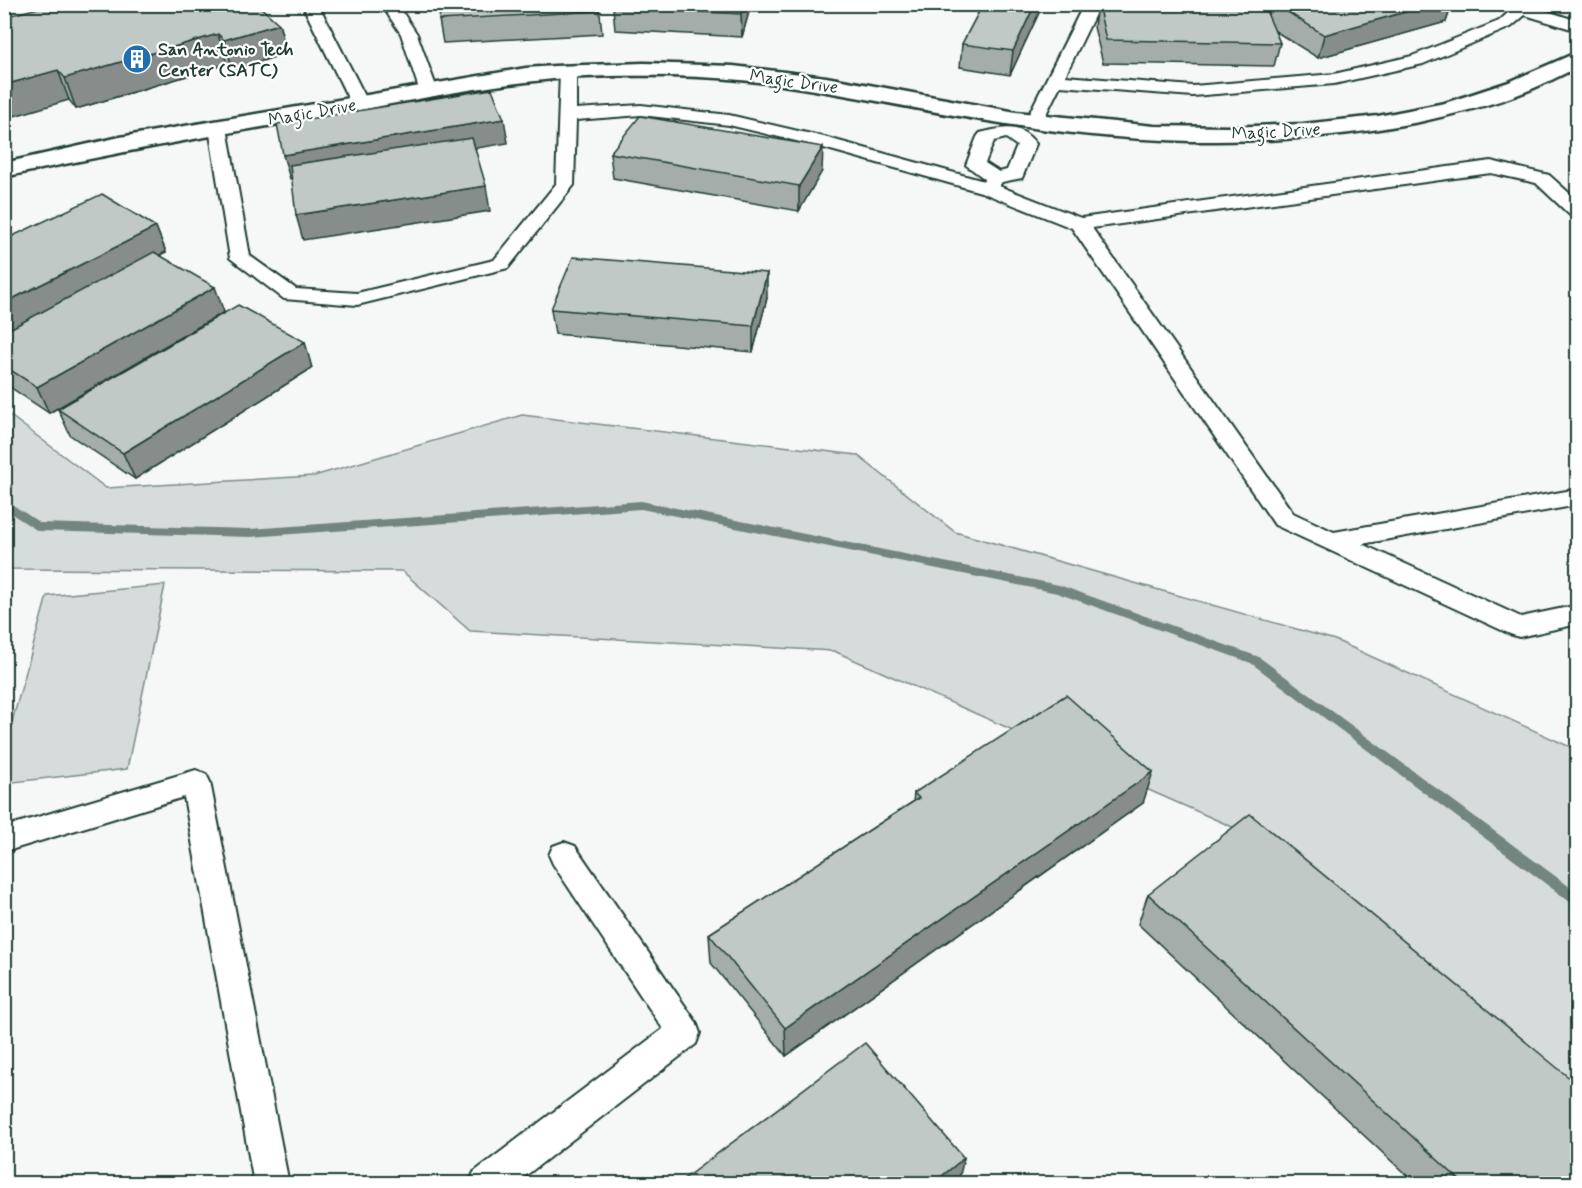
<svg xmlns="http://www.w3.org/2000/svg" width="1582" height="1188" viewBox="0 0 1582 1188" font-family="Mynerve,sans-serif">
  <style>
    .green { fill: #d6dcdb; stroke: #7a8c88; stroke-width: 1.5 }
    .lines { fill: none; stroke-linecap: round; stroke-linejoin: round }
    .stream { fill: #72857f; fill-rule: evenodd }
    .service-casing { stroke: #1f3d34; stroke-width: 4 }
    .minor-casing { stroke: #1f3d34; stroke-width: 5 }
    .service { fill: #fff; fill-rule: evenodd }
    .minor { fill: #fff; fill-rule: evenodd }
    .wall { fill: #a5adaa; stroke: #1f3d34; stroke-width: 1.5 }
    .shaded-wall { fill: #868d8b; stroke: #1f3d34; stroke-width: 1.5 }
    .building { fill: #c0c9c6; stroke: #1f3d34; stroke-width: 1.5 }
    .labels { text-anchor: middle; stroke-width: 4.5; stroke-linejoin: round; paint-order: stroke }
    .far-poi-label { font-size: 18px; font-weight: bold; fill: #1f3d34; stroke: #fff; text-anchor: start }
    .far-street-label { font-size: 18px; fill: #1f3d34; stroke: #fff }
  </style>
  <rect width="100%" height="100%" fill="#f6f7f7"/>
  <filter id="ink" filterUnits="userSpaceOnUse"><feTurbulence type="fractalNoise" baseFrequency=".0167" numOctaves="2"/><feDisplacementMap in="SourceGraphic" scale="12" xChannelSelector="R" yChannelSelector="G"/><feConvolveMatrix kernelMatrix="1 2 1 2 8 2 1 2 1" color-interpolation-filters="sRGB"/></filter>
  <g filter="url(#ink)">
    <g class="green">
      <polygon points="4,411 106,488 314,476 522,415 857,455 955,532 1335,640 1577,750 1577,1108 1255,837 834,651 470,631 402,571 5,569"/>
      <polygon points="165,585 127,769 5,783 5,747 47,596"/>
    </g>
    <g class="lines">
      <polygon class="stream" points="4,499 40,523 250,529 641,501 1059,585 1259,657 1578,893 1578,908 1251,663 1057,593 641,509 250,537 38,531 4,509"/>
      <g class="service-casing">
        <g id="service">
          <polygon points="302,4 318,4 369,104 366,108 354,108 351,104"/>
          <polygon points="381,4 397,4 417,34 438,92 435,96 423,96 420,92 401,34"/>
          <polygon points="1084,4 1100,4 1065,76 1193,86 1334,74 1412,56 1499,21 1518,4 1536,4 1534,7 1578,21 1578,31 1525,15 1511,27 1423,64 1334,84 1193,96 1060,86 1040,126 1028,126 1025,122"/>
          <path d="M568,67L574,68L576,72V109L641,105L729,115L824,137L984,181L985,179L966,165L977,137L980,133C1002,128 1020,122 1036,144L1022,178L1002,182L999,186L1081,218L1491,161L1549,175L1578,201V218L1571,216L1536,183L1491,173L1092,228L1293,513L1334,532L1578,489V505L1362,544L1521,617L1578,605V624L1519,637L1510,634L1275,525L1072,228L981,192L813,145L729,125L641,115L576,120L574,185L508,268L357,305L284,299L230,258L209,128L212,124H224L227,128L250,256L296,289L357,293L494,260L556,184L560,72L562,68ZM1006,138L1017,146L1007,170L999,172L985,163L994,141Z"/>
          <polygon points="196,770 206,774 210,782 289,1184 254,1184 184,797 4,852 4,827"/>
          <polygon points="564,842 575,846 696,1022 700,1033 696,1044 515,1184 469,1184 474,1172 663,1029 553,864 549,855 553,846"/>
        </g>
      </g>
      <g class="minor-casing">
        <path id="minor" d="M1578,52V67C1561,75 1544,84 1527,91C1493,105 1455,114 1419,122C1277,150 1130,145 988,121C882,104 778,77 670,76C622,75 573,76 526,82C465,89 404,102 344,113C230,132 117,152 4,177V163L120,137L526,68L555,66L644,63L733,66L826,77L1016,112L1154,126L1228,127L1303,124L1378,116L1445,103L1509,82Z"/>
      </g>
      <use href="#service" class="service"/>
      <use href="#minor" class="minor"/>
    </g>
    <g class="wall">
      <polygon points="599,4 602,34 443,43 439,20"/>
      <polygon points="614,4 750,4 750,8 742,37 615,30 613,7"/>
      <polygon points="983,4 1043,4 1010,75 960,67 962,44"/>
      <polygon points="1097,4 1242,4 1242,6 1268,15 1271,4 1452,4 1446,22 1318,58 1275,31 1280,43 1274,66 1103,63 1094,27"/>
      <polygon points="4,17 279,24 287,53 233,70 227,64 76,109"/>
      <polygon points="610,153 822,171 799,211 613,178"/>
      <polygon points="156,227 166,252 159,255 224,312 49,413 4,383 4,240"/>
      <polygon points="767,298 753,352 555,334 551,309"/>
      <polygon points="312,368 135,479 70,435 58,409"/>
      <polygon points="914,793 1143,803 786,1056 711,963 709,934 913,802"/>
      <polygon points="1148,894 1578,1184 1416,1184 1138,924"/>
    </g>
    <g class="shaded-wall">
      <polygon points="744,4 750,4 750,8 742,37 741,14"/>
      <polygon points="1035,4 1043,4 1010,75 1013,51"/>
      <polygon points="1433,4 1452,4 1446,22 1318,58 1324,35"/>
      <polygon points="279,24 287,53 233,70 224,40"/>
      <polygon points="218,34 227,64 76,109 65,78"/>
      <polygon points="58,70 69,100 4,119 4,85"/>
      <polygon points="504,119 508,143 290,179 283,155"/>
      <polygon points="823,147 822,171 799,211 799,186"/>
      <polygon points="486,186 490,211 303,240 296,215"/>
      <polygon points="156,227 166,252 4,334 4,303"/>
      <polygon points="767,273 767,298 753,352 753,326"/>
      <polygon points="215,287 224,312 49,413 37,387"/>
      <polygon points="305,342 312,368 135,479 123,453"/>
      <polygon points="1153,772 1143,803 786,1056 785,1028"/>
      <polygon points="964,1158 958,1183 932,1184"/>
    </g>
    <g class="building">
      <polygon points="53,4 257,4 279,24 224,40 218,34 65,78 58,70 4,85 4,17"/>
      <polygon points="441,4 599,4 599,11 439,20"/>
      <polygon points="614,4 744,4 741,14 613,7"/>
      <polygon points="983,4 1035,4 1013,51 962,44"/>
      <polygon points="1098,4 1264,6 1280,43 1106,40"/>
      <polygon points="1275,4 1433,4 1324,35"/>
      <polygon points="492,89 504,119 283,155 277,124"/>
      <polygon points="640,116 823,147 799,186 610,153"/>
      <polygon points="472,138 486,186 296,215 290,165"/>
      <polygon points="102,194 156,227 4,303 4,240"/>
      <polygon points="154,252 215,287 37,387 4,366 4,332"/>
      <polygon points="573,257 767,273 753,326 551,309"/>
      <polygon points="238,305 305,342 123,453 58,409"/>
      <polygon points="1066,695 1153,772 785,1028 709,934 919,798 914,793"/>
      <polygon points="1250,814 1578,1085 1578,1184 1464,1184 1148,894"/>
      <polygon points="865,1043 964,1158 932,1184 677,1184"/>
    </g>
  </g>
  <defs>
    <g id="building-disc" transform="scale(1.5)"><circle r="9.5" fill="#1f6fb2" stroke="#fff"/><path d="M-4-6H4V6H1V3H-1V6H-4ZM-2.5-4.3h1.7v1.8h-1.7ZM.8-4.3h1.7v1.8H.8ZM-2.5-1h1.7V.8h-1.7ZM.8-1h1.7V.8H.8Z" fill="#fff"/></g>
  </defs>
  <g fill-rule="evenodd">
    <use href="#building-disc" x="137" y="59"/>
  </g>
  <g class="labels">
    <g class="far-poi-label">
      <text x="158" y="55">San Antonio Tech<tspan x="158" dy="21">Center (SATC)</tspan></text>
    </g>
    <g class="far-street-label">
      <text transform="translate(794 81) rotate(8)" y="6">Magic Drive</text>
      <text transform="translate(312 112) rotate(-10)" y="6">Magic Drive</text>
      <text transform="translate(1276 131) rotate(-3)" y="6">Magic Drive</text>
    </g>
  </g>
  <rect width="1582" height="1188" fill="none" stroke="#fff" stroke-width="24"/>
  <rect x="12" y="12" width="1558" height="1164" fill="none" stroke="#1f3d34" stroke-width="2" filter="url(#ink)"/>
</svg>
